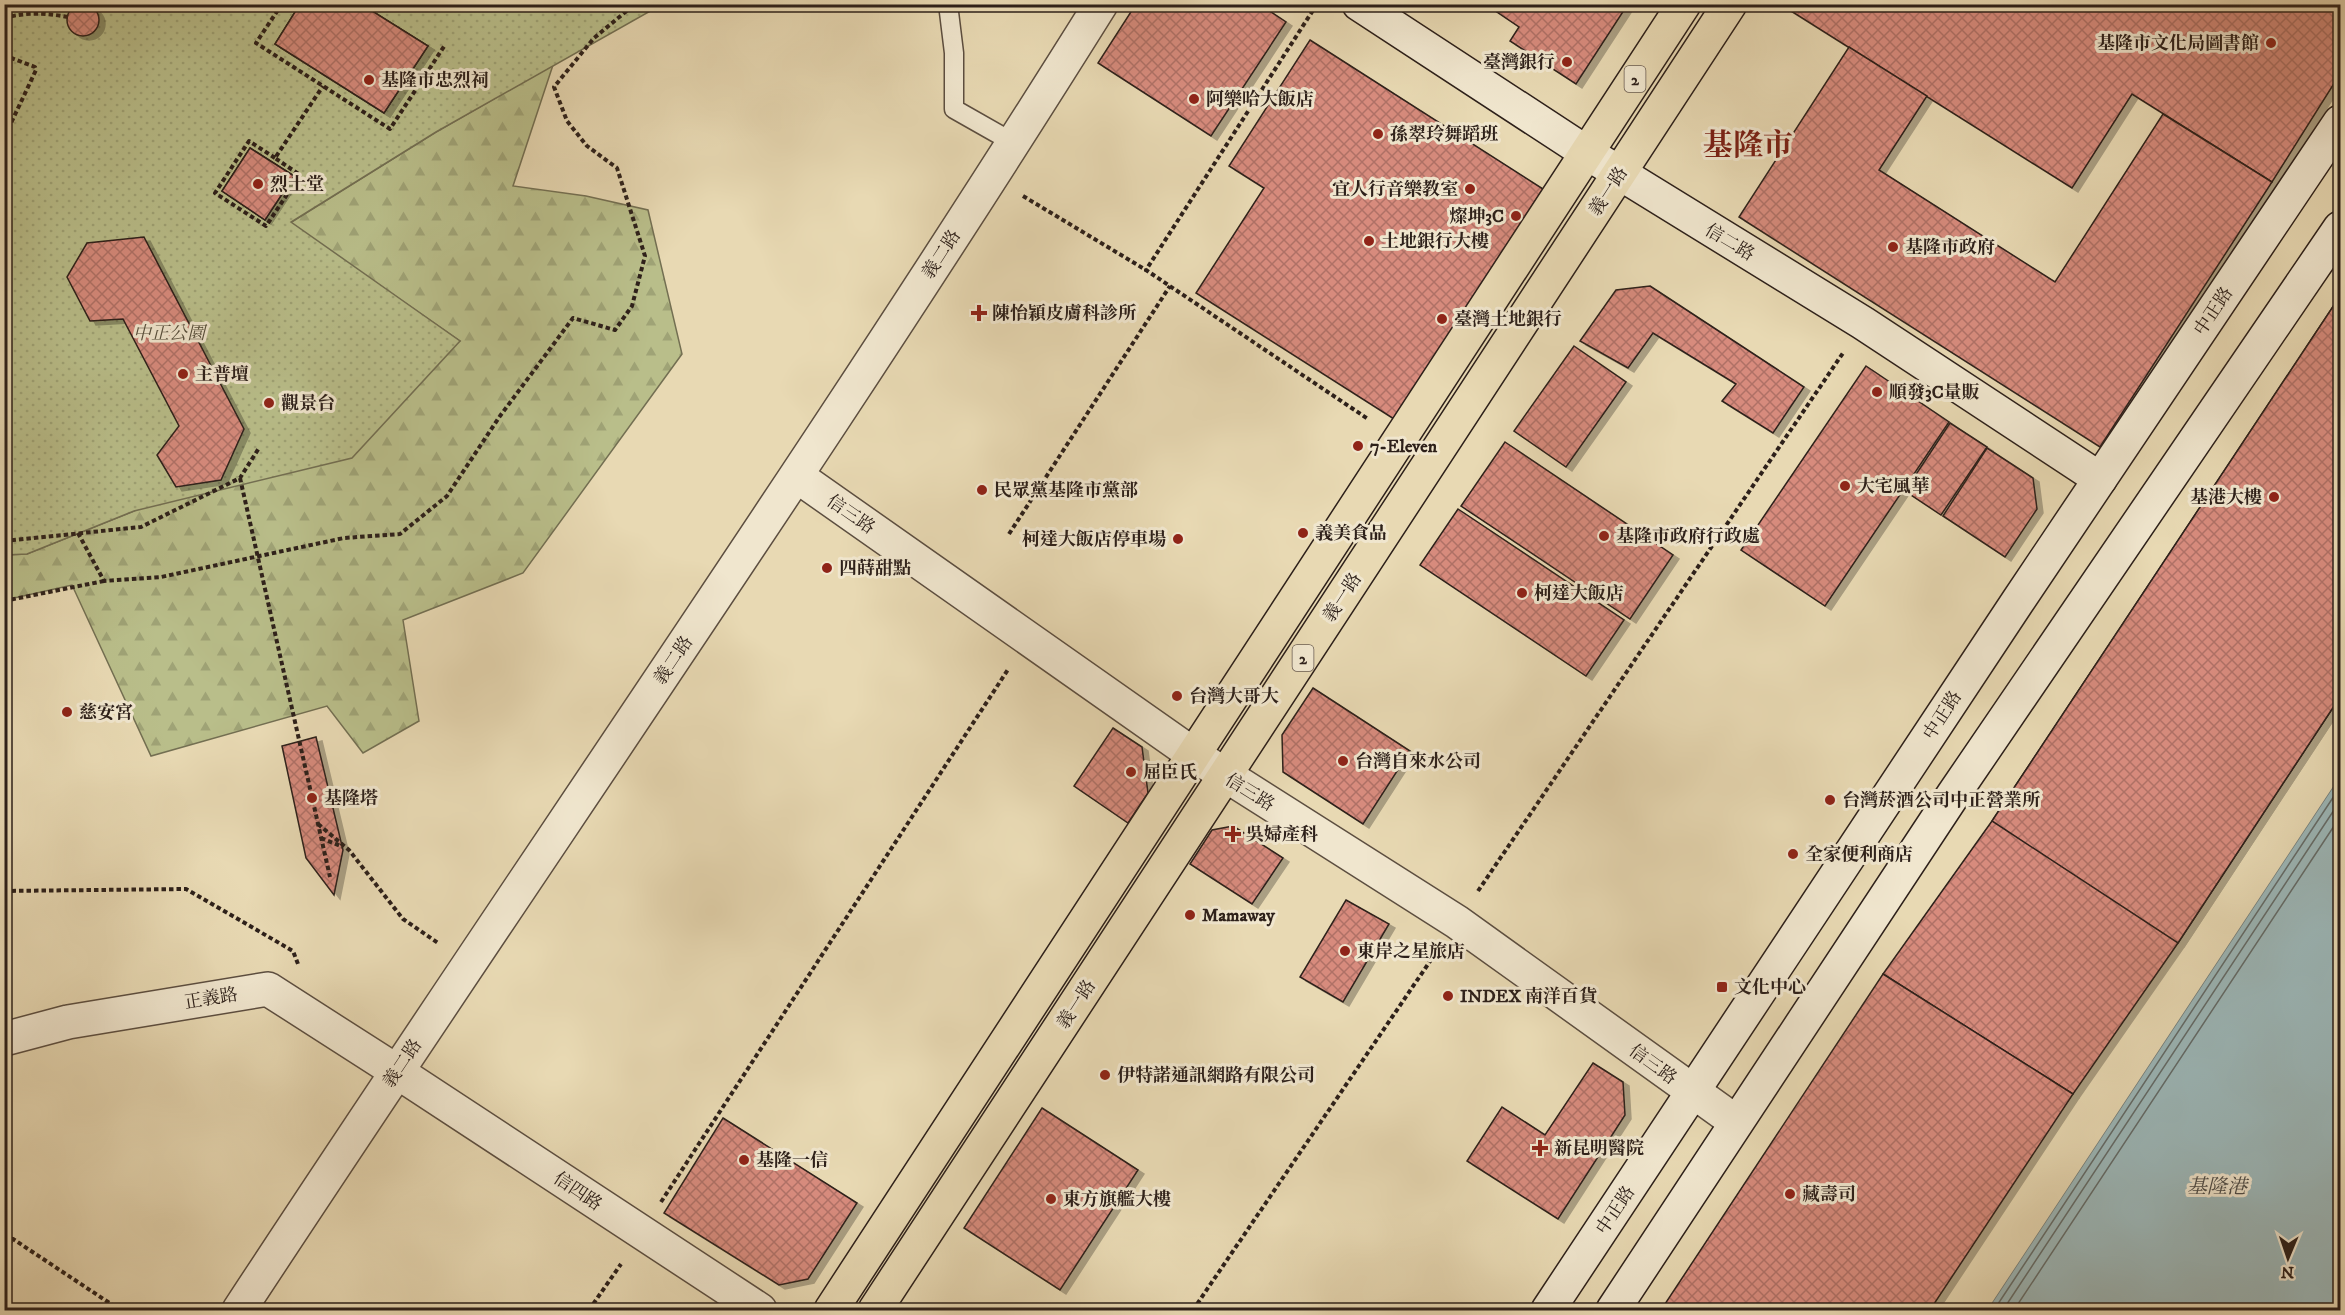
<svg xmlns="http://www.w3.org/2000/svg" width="2345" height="1315" viewBox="0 0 2345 1315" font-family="'IM FELL DW Pica','Noto Serif TC',serif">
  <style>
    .forest { fill: url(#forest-firs); stroke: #736f52; stroke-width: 1.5 }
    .park { fill: url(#park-dots); stroke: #736f52; stroke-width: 1.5 }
    .water { fill: #9cb7b8; stroke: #707b79; stroke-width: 1.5 }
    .pier { fill: #e8d9b3 }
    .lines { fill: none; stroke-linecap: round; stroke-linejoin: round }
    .shore { stroke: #646c69; stroke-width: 1.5 }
    .building { fill: url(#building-cross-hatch); stroke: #2d201a; stroke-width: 1.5; filter: url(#shadow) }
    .lane-casing { stroke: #5c4e40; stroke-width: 21 }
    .street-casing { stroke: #5c4e40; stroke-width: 36 }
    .secondary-casing { stroke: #2d201a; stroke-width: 36 }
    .primary-casing { stroke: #2d201a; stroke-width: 36 }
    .path { stroke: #2d201a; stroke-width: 4; stroke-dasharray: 4.5 3; stroke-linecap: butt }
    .lane { stroke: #f0e6ce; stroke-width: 18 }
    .street { stroke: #f0e6ce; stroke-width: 33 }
    .secondary { stroke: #f0e6ce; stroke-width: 33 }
    .primary { stroke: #e8d9b3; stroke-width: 33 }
    .path-bridge { stroke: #2d201a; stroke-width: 4; stroke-dasharray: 4.5 3; stroke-linecap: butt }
    .poi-dot { fill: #8f2418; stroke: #f0e6ce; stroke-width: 2 }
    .labels { text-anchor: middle; stroke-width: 6; stroke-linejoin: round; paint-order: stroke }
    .shield { fill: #f0e6ce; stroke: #685b50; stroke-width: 1.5 }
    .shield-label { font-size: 16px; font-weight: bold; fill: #2d201a }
    .poi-label { font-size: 18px; font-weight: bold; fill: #2d201a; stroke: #f0e6ce; text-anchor: start }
    .street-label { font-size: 18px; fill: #2d201a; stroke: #f0e6ce }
    .park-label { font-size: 18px; font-style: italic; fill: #574f3c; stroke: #f0e6ce }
    .water-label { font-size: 20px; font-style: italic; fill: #4e4d49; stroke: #f0e6ce }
    .town-label { font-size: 30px; font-weight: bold; fill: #7a1f14; stroke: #f0e6ce }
  </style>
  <defs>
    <pattern id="forest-firs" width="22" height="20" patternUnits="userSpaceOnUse" patternTransform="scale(1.5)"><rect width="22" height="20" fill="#b9be8a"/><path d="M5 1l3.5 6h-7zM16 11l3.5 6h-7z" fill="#9fa376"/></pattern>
    <pattern id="park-dots" width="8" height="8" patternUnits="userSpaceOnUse" patternTransform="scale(1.5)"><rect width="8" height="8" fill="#b9be8a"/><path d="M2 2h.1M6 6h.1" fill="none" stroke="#9fa376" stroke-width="1.8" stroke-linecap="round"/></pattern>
    <pattern id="building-cross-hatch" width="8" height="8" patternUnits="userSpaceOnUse" patternTransform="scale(1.5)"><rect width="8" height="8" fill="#d78b7d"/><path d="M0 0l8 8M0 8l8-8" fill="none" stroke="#af7166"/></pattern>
    <filter id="shadow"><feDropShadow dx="6" dy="4" stdDeviation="0" flood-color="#0004"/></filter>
  </defs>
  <rect width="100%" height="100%" fill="#e8d9b3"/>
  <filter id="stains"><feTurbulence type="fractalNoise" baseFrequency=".00333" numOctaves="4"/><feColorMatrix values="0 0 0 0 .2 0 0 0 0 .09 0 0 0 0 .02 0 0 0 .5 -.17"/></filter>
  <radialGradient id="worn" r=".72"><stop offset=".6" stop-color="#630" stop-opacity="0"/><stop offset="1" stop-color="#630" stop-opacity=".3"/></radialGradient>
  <polygon class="forest" points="553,65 513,186 586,196 648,210 682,354 523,573 403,620 419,721 363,753 327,706 151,756 72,585 5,600 4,555 27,554 134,511 460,341 290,223 436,132"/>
  <polygon class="park" points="4,5 661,5 436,132 291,222 460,341 352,458 134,511 27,554 5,555"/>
  <polygon class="water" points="2340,776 2340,1310 1987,1310"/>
  <polygon class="pier" points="2340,773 2340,776 1987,1310 1984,1310 2211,965"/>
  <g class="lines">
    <g class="shore">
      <polyline points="1994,1310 2340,787"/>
      <polyline points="2003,1310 2340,801"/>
      <polyline points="2014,1310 2340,817"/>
    </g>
  </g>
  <g class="building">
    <polygon points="300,4 361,4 428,46 384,113 275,44"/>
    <polygon points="300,4 361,4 428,46 384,113 275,44"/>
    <polygon points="1136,4 1259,4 1286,22 1211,136 1098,63"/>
    <polygon points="1493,4 1628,4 1576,84 1510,41 1519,27 1491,8"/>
    <polygon points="1784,4 2340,4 2340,74 2272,182 2132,94 2072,188 1783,6"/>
    <circle cx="83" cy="20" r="16"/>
    <polygon points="1310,40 1543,189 1394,419 1196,293 1264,188 1229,166"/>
    <polygon points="1849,47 1927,96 1879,170 2055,282 2163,114 2272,182 2100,447 1739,217"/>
    <polygon points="250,148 294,176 265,220 222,191"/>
    <polygon points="250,148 294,176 265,220 222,191"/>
    <polygon points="144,237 244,429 221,480 176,487 157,455 179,426 123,319 90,321 67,277 87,243"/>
    <polygon points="1650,286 1804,387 1773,433 1722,401 1736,384 1653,333 1628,368 1580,341 1616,290"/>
    <polygon points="2340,296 2340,697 2178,943 2073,1094 1883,974 1992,821"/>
    <polygon points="2340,296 2340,697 2178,943 1992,821"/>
    <polygon points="1574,346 1626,382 1566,467 1514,431"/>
    <polygon points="1866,366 1949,422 1825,606 1741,550"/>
    <polygon points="1950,423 1987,447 1941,515 1905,491"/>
    <polygon points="1505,442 1673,555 1630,619 1461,506"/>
    <polygon points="1987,448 2033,478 2037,509 2005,557 1943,516"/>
    <polygon points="1458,509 1624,620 1586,676 1420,565"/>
    <polygon points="1313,688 1410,751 1363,824 1283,772 1282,735"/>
    <polygon points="1113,728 1142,747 1148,793 1128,823 1074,786"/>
    <polygon points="316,737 343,850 334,895 306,858 282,746"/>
    <polygon points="1233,826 1283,858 1252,904 1190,864 1212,830"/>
    <polygon points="1346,900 1389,924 1343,1002 1300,977"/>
    <polygon points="1883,974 2073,1094 1930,1310 1661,1310"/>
    <polygon points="1593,1063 1623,1082 1625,1115 1558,1219 1467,1161 1502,1107 1545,1135"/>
    <polygon points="1042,1108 1138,1170 1060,1290 964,1228"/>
    <polygon points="723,1118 857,1203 808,1279 779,1285 664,1213"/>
  </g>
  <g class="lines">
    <g class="lane-casing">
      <polyline id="lane" points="948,4 954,53 954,109 1014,143"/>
    </g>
    <g class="street-casing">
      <g id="street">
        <polyline points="797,476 1194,755 1457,922 1736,1122"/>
        <polyline points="4,1039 68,1022 268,989 396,1071 760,1310"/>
        <path d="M239,1310C525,874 824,447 1101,4"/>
      </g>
    </g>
    <g class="secondary-casing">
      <g id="secondary">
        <polyline points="1359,4 1587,153 1863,323 2100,479"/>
        <polyline points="1548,1310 2018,601 2340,122"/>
        <polyline points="1613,1310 1953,795 2340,228"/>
      </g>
    </g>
    <g class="primary-casing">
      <g id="primary">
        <polyline points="831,1310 1684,4"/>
        <polyline points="875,1310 1730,4"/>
      </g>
    </g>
    <g class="path">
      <polyline points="282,4 256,43 390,129 445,45"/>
      <polyline points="1317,4 1146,270 1368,419"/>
      <path d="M4,18C26,12 46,13 68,17"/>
      <polyline points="4,31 6,56 35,67 36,70 4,138"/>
      <polyline points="275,158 249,141 215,193 266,226 300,175 275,158 323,86"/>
      <polyline points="1023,196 1146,270"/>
      <polyline points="78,533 104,581 161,577 344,538 400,534 447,496 500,416 573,318 615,330 632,306 645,256 617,168 587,146 567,121 554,87 594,38 635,4"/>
      <polyline points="1009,534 1170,286"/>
      <polyline points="4,541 141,527 240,478 259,448"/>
      <polyline points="4,601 104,581"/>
      <polyline points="318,824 349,850 403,919 438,943"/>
      <polyline points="321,838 343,847"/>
      <polyline points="4,891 186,889 293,951 298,964"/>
      <polyline points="1478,891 1843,353"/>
      <polyline points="661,1202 1009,668"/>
      <polyline points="4,1237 13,1239 120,1310"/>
      <polyline points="4,1250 13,1239"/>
      <polyline points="589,1310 621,1264"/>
      <polyline points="1193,1310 1437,951"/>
    </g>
    <use href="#lane" class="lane"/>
    <use href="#street" class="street"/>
    <use href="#secondary" class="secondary"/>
    <use href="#primary" class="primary"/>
    <polyline class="path-bridge" points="240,478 330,877"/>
  </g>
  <g class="poi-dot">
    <circle cx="2271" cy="43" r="6"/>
    <circle cx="1567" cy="62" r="6"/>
    <circle cx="369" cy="80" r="6"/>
    <circle cx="1194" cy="99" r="6"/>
    <circle cx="1378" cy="134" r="6"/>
    <circle cx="258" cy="184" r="6"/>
    <circle cx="1470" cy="189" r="6"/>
    <circle cx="1516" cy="216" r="6"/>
    <circle cx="1369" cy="241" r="6"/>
    <circle cx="1893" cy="247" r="6"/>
    <path d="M976 304h6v6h6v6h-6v6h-6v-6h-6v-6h6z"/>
    <circle cx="1442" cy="319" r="6"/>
    <circle cx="183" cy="374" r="6"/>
    <circle cx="1877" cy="392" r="6"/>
    <circle cx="269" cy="403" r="6"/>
    <circle cx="1358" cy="446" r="6"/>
    <circle cx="1845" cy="486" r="6"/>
    <circle cx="982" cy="490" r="6"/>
    <circle cx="2274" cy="497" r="6"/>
    <circle cx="1303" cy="533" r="6"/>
    <circle cx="1604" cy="536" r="6"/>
    <circle cx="1178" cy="539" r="6"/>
    <circle cx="827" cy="568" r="6"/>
    <circle cx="1522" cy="593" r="6"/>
    <circle cx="1177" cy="696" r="6"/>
    <circle cx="67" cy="712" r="6"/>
    <circle cx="1343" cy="761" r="6"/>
    <circle cx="1131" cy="772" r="6"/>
    <circle cx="312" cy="798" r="6"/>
    <circle cx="1830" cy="800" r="6"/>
    <path d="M1230 825h6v6h6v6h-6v6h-6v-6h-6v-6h6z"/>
    <circle cx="1793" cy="854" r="6"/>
    <circle cx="1190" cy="915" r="6"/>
    <circle cx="1345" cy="951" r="6"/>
    <rect x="1716" y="981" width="12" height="12" rx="3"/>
    <circle cx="1448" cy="996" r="6"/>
    <circle cx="1105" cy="1075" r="6"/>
    <path d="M1537 1139h6v6h6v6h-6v6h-6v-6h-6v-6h6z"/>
    <circle cx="744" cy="1160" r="6"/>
    <circle cx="1790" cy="1194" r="6"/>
    <circle cx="1051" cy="1199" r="6"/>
  </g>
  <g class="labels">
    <g class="shield">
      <rect x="1624.5" y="66" width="21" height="26" rx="4.5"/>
      <rect x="1292.5" y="645" width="21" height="26" rx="4.5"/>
    </g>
    <g class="shield-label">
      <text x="1635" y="85">2</text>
      <text x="1303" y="664">2</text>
    </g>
    <g class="poi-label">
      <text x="2259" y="49" text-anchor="end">基隆市文化局圖書館</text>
      <text x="1555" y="68" text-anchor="end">臺灣銀行</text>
      <text x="381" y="86">基隆市忠烈祠</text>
      <text x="1206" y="105">阿樂哈大飯店</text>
      <text x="1390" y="140">孫翠玲舞蹈班</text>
      <text x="270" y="190">烈士堂</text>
      <text x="1458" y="195" text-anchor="end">宜人行音樂教室</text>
      <text x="1504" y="222" text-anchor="end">燦坤3C</text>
      <text x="1381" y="247">土地銀行大樓</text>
      <text x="1905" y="253">基隆市政府</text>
      <text x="992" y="319">陳怡穎皮膚科診所</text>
      <text x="1454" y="325">臺灣土地銀行</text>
      <text x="195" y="380">主普壇</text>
      <text x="1889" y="398">順發3C量販</text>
      <text x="281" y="409">觀景台</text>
      <text x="1370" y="452">7-Eleven</text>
      <text x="1857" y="492">大宅風華</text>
      <text x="994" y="496">民眾黨基隆市黨部</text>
      <text x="2262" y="503" text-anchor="end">基港大樓</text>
      <text x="1315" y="539">義美食品</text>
      <text x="1616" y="542">基隆市政府行政處</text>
      <text x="1166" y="545" text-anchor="end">柯達大飯店停車場</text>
      <text x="839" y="574">四蒔甜點</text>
      <text x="1534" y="599">柯達大飯店</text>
      <text x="1189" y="702">台灣大哥大</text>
      <text x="79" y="718">慈安宮</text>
      <text x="1355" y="767">台灣自來水公司</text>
      <text x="1143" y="778">屈臣氏</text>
      <text x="324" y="804">基隆塔</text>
      <text x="1842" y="806">台灣菸酒公司中正營業所</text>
      <text x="1246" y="840">吳婦產科</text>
      <text x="1805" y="860">全家便利商店</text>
      <text x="1202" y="921">Mamaway</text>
      <text x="1357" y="957">東岸之星旅店</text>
      <text x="1734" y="993">文化中心</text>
      <text x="1460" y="1002">INDEX 南洋百貨</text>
      <text x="1117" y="1081">伊特諾通訊網路有限公司</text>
      <text x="1554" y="1154">新昆明醫院</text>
      <text x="756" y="1166">基隆一信</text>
      <text x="1802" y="1200">藏壽司</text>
      <text x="1063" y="1205">東方旗艦大樓</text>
    </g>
    <g class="street-label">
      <text transform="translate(1608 191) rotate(-57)" y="6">義一路</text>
      <text transform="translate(1730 242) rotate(31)" y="6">信二路</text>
      <text transform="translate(941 254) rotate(-57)" y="6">義二路</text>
      <text transform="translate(2213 311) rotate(-56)" y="6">中正路</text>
      <text transform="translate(851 514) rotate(35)" y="6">信三路</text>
      <text transform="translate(1342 597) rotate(-57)" y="6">義一路</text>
      <text transform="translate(673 660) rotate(-56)" y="6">義二路</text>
      <text transform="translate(1942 715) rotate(-57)" y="6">中正路</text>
      <text transform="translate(1250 792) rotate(32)" y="6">信三路</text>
      <text transform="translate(211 998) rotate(-9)" y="6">正義路</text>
      <text transform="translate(1076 1004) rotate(-57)" y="6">義一路</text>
      <text transform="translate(402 1063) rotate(-56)" y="6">義二路</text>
      <text transform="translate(1653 1064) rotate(36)" y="6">信三路</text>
      <text transform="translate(578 1191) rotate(34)" y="6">信四路</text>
      <text transform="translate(1615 1210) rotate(-56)" y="6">中正路</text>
    </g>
    <g class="park-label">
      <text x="169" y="339">中正公園</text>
    </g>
    <g class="water-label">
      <text x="2217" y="1193">基隆港</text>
    </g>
    <g class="town-label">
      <text x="1748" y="155">基隆市</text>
    </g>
  </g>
  <rect width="2345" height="1315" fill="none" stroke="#e8d9b3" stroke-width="24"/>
  <rect x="6" y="6" width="2333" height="1303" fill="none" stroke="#2d201a" stroke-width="3"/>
  <rect x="12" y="12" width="2321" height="1291" fill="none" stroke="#2d201a" stroke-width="1.5"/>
  <g transform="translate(2288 1258) rotate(182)" stroke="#f0e6ce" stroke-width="4.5" paint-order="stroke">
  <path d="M0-4.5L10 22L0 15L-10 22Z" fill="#2d201a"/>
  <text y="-9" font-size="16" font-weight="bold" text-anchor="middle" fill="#2d201a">N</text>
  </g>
  <rect width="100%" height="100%" filter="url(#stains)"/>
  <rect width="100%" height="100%" fill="url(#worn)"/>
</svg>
